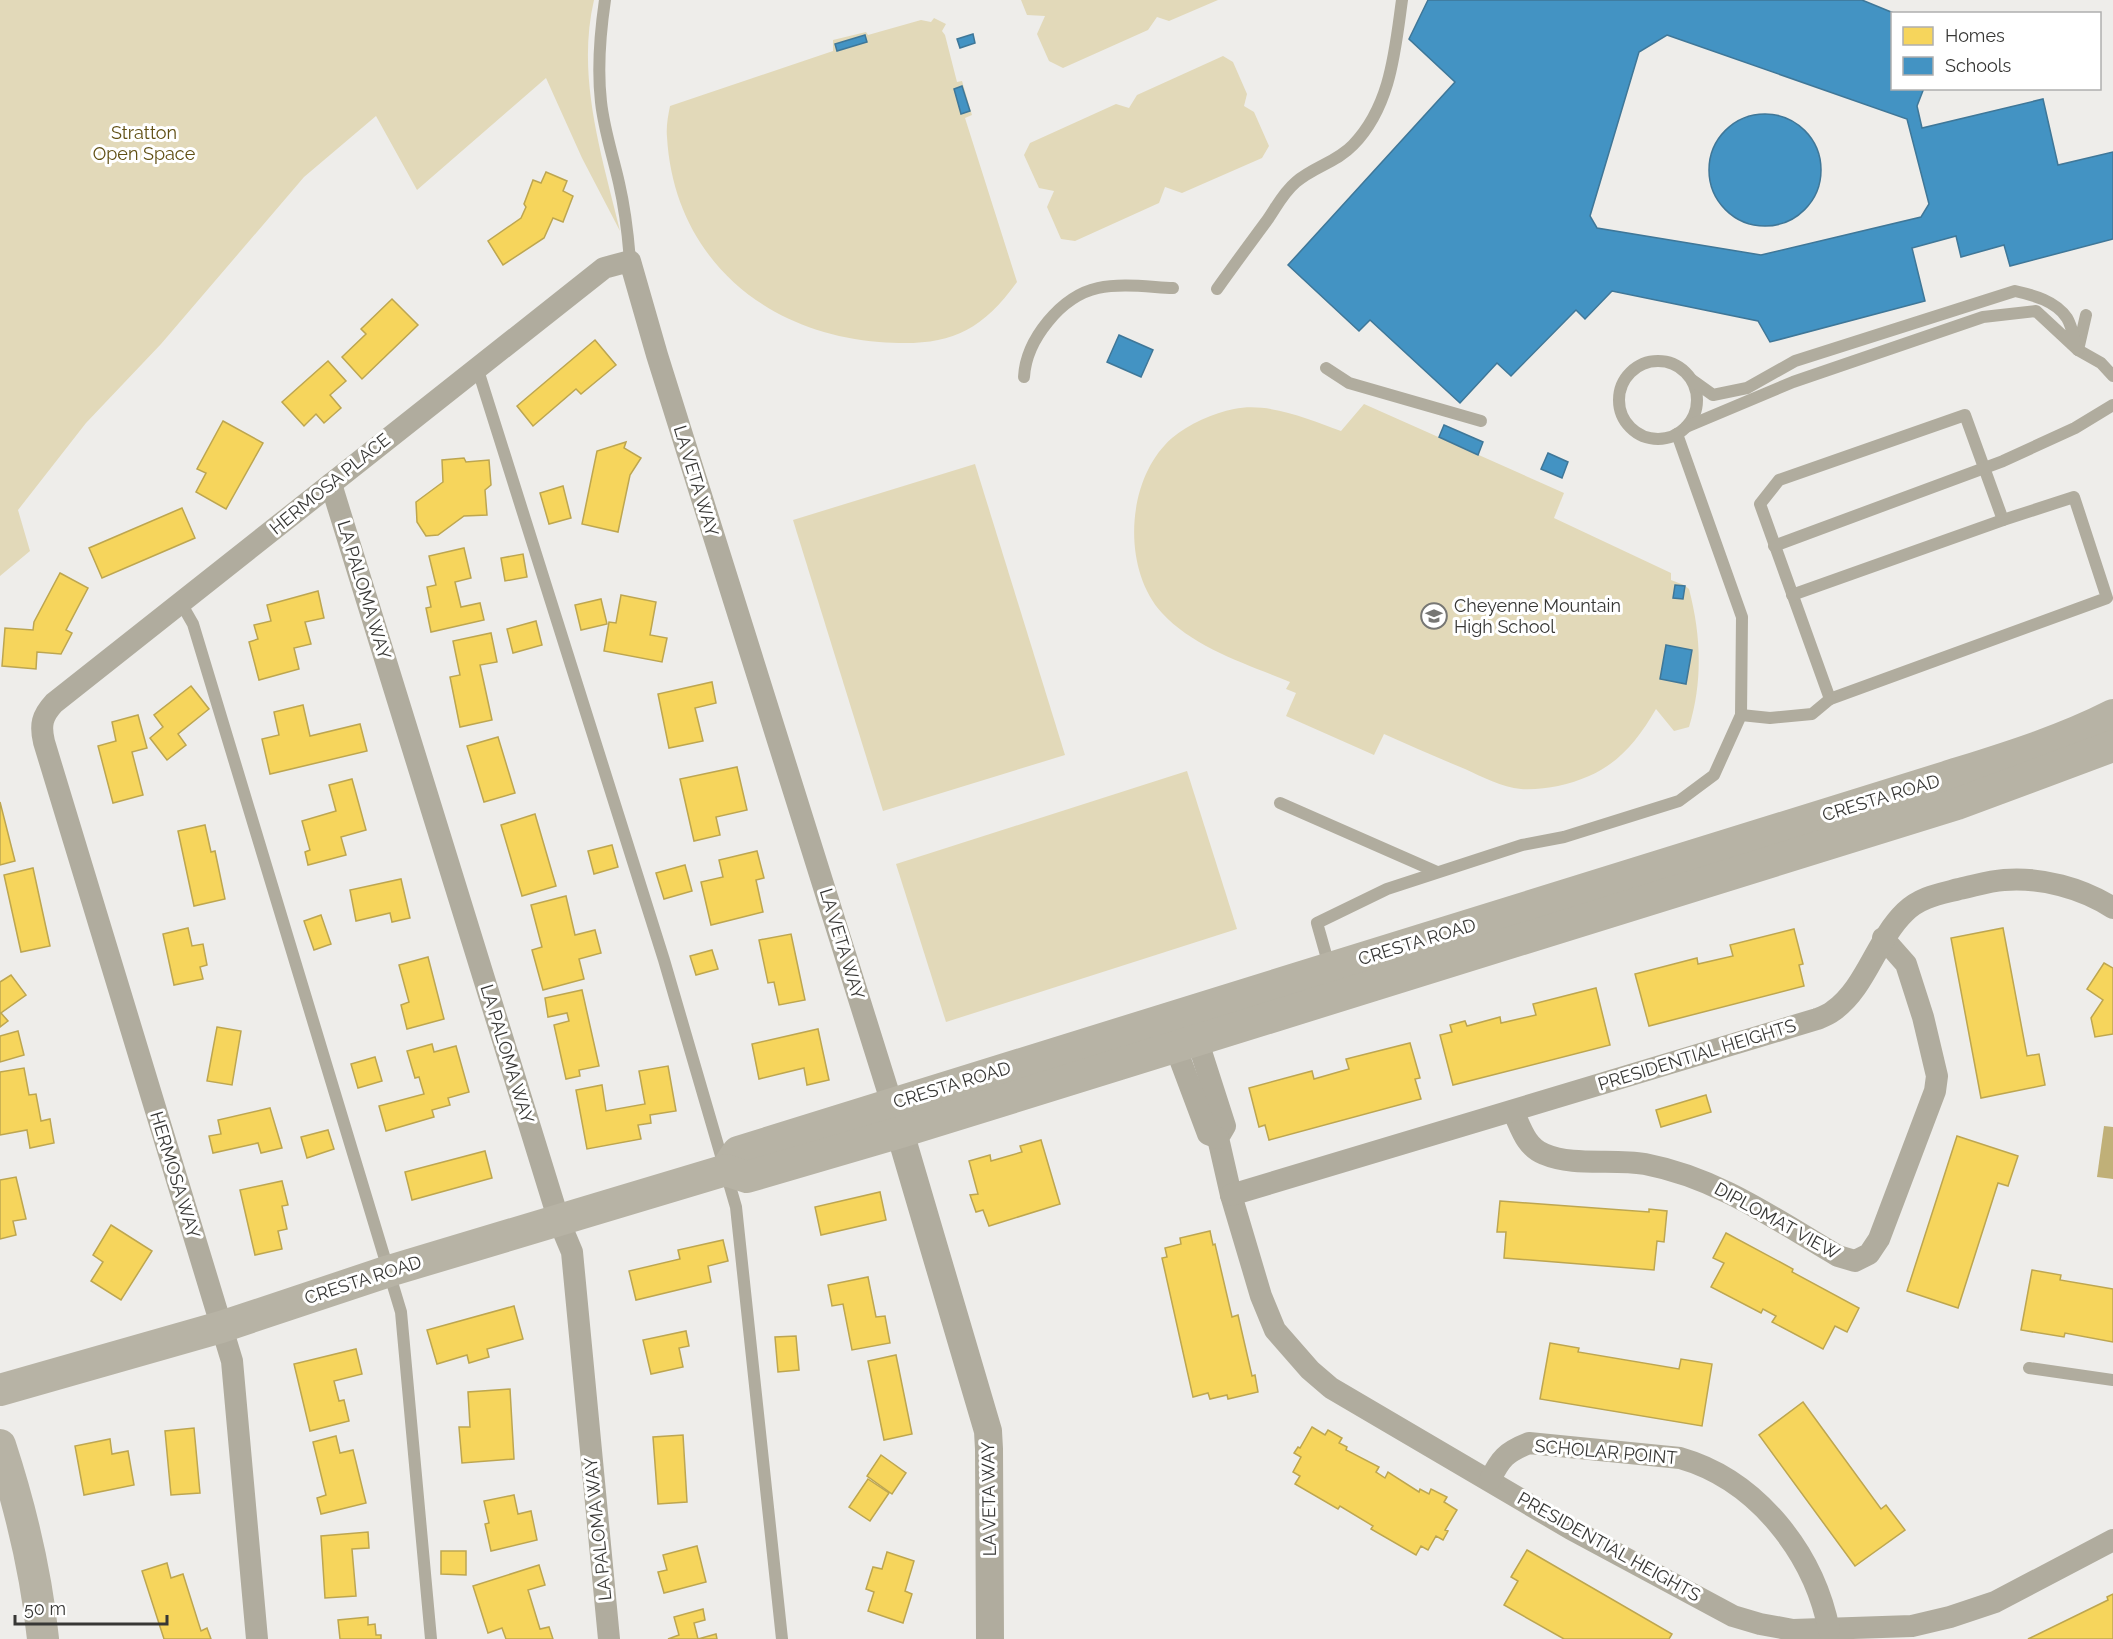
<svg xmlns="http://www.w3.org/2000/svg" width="2113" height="1639" viewBox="0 0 2113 1639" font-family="Raleway,sans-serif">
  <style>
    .green { fill: #e2d9b9 }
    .water { fill: #c0b078 }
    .homes { fill: #f6d55c; stroke: #bda650; stroke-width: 1.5 }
    .schools { fill: #4393c3; stroke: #3f7798; stroke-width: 1.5; fill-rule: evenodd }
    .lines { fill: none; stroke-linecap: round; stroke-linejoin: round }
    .service { stroke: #b0ac9e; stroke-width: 12 }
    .minor { stroke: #b0ac9e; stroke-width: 22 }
    .tertiary { stroke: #b0ac9e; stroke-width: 28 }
    .secondary { stroke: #b7b3a5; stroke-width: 32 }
    .labels { text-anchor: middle; stroke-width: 6; stroke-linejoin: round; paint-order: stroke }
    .park-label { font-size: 18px; fill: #604f13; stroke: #fff }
    .street-label { font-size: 18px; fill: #373735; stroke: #fff }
    .poi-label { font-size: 18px; fill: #373735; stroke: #fff; text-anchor: start }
  </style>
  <rect width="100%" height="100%" fill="#eeedea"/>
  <g class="green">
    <path d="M0,0H594C576,77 602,156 620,231L582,158L546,78L417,190L376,116L304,177L161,344L86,423L18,510L30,551L0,576Z"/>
    <polygon points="1021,0 1218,0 1169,21 1157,17 1148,30 1063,68 1049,61 1037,34 1045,16 1027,15"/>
    <path d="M934,18L946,24L942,31L945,35L957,82L962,81L972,115L965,118L1017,282C978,336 944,347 879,342C763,333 674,256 667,137C666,127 668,116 670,106L833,51V40L866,32L868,35L921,20L931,22Z"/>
    <polygon points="1223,56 1233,62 1247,94 1244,106 1254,112 1269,146 1262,158 1182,193 1165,187 1159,203 1075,241 1061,239 1047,207 1054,191 1039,188 1024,155 1030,143 1116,104 1129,108 1137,95"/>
    <path d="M1364,404L1564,493L1554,518L1671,573V580L1684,585L1689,589C1701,635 1703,681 1689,727L1674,731L1656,709C1631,752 1607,775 1558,786C1547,788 1533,790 1521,789C1502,787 1482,777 1465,769C1438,758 1411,746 1384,734L1374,755L1286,716L1296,693L1286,689L1290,682C1247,664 1194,648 1162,613C1121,568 1126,478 1172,438C1188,424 1214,413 1234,409C1269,402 1308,419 1341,431Z"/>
    <polygon points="975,464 1065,755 883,811 793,520"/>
    <polygon points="1187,771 1237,929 946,1022 896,864"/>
  </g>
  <polygon class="water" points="2104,1126 2113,1127 2113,1179 2097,1177"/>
  <g class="homes">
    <polygon points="546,172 567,181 563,191 573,196 563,222 553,218 544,238 503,265 488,241 521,218 526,207 524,204 533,180 541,183"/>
    <polygon points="392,299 418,325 362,379 342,357 366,334 361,329"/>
    <polygon points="595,340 616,365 581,394 576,389 533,426 517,406"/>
    <polygon points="328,361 346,381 330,395 341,408 324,423 316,414 304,426 282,402"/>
    <polygon points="223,421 263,443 226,509 196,492 206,473 197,469"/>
    <polygon points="626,442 624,448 641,458 630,475 618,532 582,524 597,451"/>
    <polygon points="464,458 466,462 489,460 491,485 485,490 487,515 464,516 438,535 426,536 417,522 416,502 443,482 442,460"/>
    <polygon points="563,486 571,518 549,524 540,493"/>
    <polygon points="182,508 195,538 102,578 89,548"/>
    <polygon points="464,548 471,578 455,582 461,607 480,603 484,620 431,632 426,608 431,607 427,587 436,585 429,556"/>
    <polygon points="523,554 527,577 505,581 501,558"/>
    <polygon points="60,573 88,588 66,630 72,633 61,654 37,652 36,669 2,666 5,628 33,630 34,622"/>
    <polygon points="318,591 324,618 305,622 311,644 294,648 299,669 259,680 249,642 258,639 254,625 271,621 267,605"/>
    <polygon points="621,595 656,602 650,635 667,638 662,662 604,651 609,622 616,623"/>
    <polygon points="601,599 607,624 581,630 575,605"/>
    <polygon points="536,621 542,645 513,653 507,629"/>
    <polygon points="491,633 497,662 480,665 492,720 460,727 450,677 460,675 453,641"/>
    <polygon points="712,682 716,703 695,708 703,741 669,748 658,694"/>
    <polygon points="191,686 209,709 178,734 186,745 167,760 150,738 163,727 154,715"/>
    <polygon points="303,705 310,736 360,724 367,751 270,774 262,739 279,735 274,712"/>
    <polygon points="138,715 147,748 132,752 143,795 113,803 98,746 116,741 112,722"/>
    <polygon points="498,737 515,793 484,802 467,746"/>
    <polygon points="737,767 747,810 716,817 720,835 694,841 680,779"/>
    <polygon points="352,779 366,830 341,837 346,855 308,865 305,852 310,850 302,821 336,811 329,785"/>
    <polygon points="0,802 15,861 0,865"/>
    <polygon points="535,814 556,886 522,896 501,825"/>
    <polygon points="205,825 211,852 215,851 225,899 194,906 178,831"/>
    <polygon points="612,845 618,867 594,874 588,851"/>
    <polygon points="757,851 764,878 756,880 763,912 711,925 701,882 723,877 719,860"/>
    <polygon points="685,865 692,891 664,899 656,873"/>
    <polygon points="33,868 50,946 21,952 4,875"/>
    <polygon points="401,879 410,918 392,922 390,913 356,921 350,890"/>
    <polygon points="566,896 575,935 595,930 601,953 579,959 584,979 543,990 532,950 542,947 531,905"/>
    <polygon points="321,915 331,944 314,950 304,921"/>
    <polygon points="188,928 192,946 203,944 207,965 200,967 203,979 174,985 163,934"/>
    <polygon points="2003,928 2027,1056 2039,1054 2045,1085 1981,1098 1951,938"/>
    <polygon points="1794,929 1803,964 1799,965 1804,986 1649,1026 1635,974 1697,958 1698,964 1733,956 1730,945"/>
    <polygon points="791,934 805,1000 779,1005 774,982 768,983 759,940"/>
    <polygon points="712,950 718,969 696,975 690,956"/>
    <polygon points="428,957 444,1019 407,1029 401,1005 409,1002 399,965"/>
    <polygon points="2104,963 2113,968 2113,1034 2095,1037 2091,1018 2103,1000 2087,989"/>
    <polygon points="11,975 26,995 1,1013 8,1021 0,1027 0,982"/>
    <polygon points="1596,988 1610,1045 1453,1085 1440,1035 1452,1032 1450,1025 1465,1021 1467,1026 1500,1017 1501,1023 1536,1015 1533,1004"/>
    <polygon points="582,990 599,1066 579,1070 580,1076 566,1079 554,1025 569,1021 567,1013 548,1017 545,998"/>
    <polygon points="217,1027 241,1031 232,1085 207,1081"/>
    <polygon points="818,1029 829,1080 807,1085 804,1068 759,1079 752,1044"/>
    <polygon points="18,1031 24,1055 0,1062 0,1036"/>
    <polygon points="1410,1043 1420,1078 1415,1079 1421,1099 1269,1140 1265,1125 1259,1127 1249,1088 1312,1071 1314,1079 1349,1069 1346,1059"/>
    <polygon points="432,1044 434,1052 456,1046 469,1092 448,1098 450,1105 432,1110 434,1117 386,1131 379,1106 424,1094 419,1077 415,1078 407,1051"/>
    <polygon points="375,1057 382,1081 358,1088 351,1064"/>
    <polygon points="668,1066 676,1111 650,1115 651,1123 638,1125 641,1139 587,1149 576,1090 602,1085 606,1111 645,1104 639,1071"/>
    <polygon points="24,1068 29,1095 36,1094 41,1121 50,1119 54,1143 30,1148 27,1130 0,1135 0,1072"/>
    <polygon points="1706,1095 1711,1112 1661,1127 1656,1110"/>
    <polygon points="270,1108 282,1148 261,1153 258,1143 213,1153 209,1136 221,1134 218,1120"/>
    <polygon points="328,1130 334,1149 307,1158 301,1137"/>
    <polygon points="1957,1136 2018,1156 2008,1186 1998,1183 1958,1308 1907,1291"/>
    <polygon points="1041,1140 1060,1204 989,1226 983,1210 976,1212 970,1195 978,1194 969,1161 990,1155 991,1161 1022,1152 1020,1146"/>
    <polygon points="485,1151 492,1178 412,1200 405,1172"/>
    <polygon points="16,1177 26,1219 13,1221 16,1235 0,1239 0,1180"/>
    <polygon points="282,1181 288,1205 282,1206 287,1229 278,1231 282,1249 255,1255 240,1190"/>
    <polygon points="880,1192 886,1220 821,1235 815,1207"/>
    <polygon points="1500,1201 1649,1212 1649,1209 1667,1211 1664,1242 1657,1241 1654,1270 1504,1258 1506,1232 1497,1232"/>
    <polygon points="111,1225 152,1251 121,1300 91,1281 103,1262 93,1255"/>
    <polygon points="1210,1231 1213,1245 1215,1244 1232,1317 1238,1315 1252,1376 1255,1375 1258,1392 1228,1399 1227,1395 1210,1399 1208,1393 1193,1397 1162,1258 1167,1257 1165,1248 1181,1244 1180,1238"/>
    <polygon points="1726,1233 1793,1269 1792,1272 1859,1308 1847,1332 1835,1326 1823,1349 1772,1322 1776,1316 1763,1309 1761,1313 1711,1287 1724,1263 1713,1258"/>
    <polygon points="723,1240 728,1261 708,1266 711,1282 636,1300 629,1271 680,1259 678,1250"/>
    <polygon points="2032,1270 2061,1275 2060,1280 2113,1289 2113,1342 2065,1333 2064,1337 2021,1330"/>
    <polygon points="868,1277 876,1317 885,1316 890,1343 852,1350 843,1304 832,1306 828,1285"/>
    <polygon points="514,1306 523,1339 487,1349 489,1357 469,1363 467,1355 437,1364 427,1330"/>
    <polygon points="686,1331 689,1346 679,1348 683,1367 651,1374 643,1340"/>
    <polygon points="796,1336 799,1370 778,1372 775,1337"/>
    <polygon points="1550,1343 1579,1348 1578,1352 1679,1369 1681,1359 1712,1364 1702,1426 1540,1399"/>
    <polygon points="356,1349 362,1374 334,1381 339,1401 344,1400 349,1421 310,1431 294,1364"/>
    <polygon points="896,1355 912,1434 884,1440 868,1361"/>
    <polygon points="510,1389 514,1459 462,1463 459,1427 470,1427 468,1392"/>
    <polygon points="1803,1402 1881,1509 1886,1505 1905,1530 1855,1566 1759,1435"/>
    <polygon points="1312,1427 1325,1435 1328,1430 1342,1438 1339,1443 1347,1447 1346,1450 1379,1467 1376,1472 1385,1478 1388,1472 1419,1492 1420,1489 1429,1494 1431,1489 1447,1497 1444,1502 1457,1510 1445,1530 1448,1531 1443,1540 1436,1536 1428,1550 1421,1546 1416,1555 1371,1529 1373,1526 1340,1506 1338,1509 1295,1484 1300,1476 1293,1472 1301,1457 1294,1453 1298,1447 1300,1448"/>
    <polygon points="194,1428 200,1493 171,1495 165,1431"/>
    <polygon points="683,1435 687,1502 658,1504 653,1437"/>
    <polygon points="336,1436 340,1453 353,1450 366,1503 321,1514 317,1498 326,1495 313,1442"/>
    <polygon points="110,1439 112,1454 128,1451 134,1485 84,1495 75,1446"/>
    <polygon points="881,1455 906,1473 892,1494 867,1476"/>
    <polygon points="868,1479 889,1493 870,1521 849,1507"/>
    <polygon points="514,1495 518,1514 531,1511 537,1540 491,1551 485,1524 489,1523 484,1501"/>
    <polygon points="368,1532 369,1548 352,1549 356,1596 325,1598 321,1536"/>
    <polygon points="697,1546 706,1582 664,1593 658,1572 667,1570 663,1555"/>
    <polygon points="1527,1550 1672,1634 1669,1639 1564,1639 1504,1605 1518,1581 1511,1577"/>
    <polygon points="441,1551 466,1551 466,1575 441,1574"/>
    <polygon points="887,1552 914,1561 905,1591 912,1594 903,1623 868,1611 874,1592 866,1589 873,1567 882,1569"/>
    <polygon points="167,1563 171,1578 183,1574 201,1631 207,1628 211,1639 164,1639 142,1571"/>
    <polygon points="539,1565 545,1585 528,1590 540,1629 549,1627 553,1639 506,1639 502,1628 488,1633 473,1586"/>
    <polygon points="2113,1594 2113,1639 2028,1639 2108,1600 2107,1597"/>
    <polygon points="703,1609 705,1620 694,1623 698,1639 716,1634 717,1639 668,1639 679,1635 674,1617"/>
    <polygon points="368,1617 368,1625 375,1624 376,1635 381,1635 381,1639 340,1639 338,1620"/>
  </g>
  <g class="schools">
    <path d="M1428,0H1862L1896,14H1892V88H1924L1917,106L1922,128L2043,99L2058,165L2113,152V239L2010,266L2004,245L1961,257L1956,236L1912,248L1925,301L1770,342L1758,321L1612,291L1585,319L1576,310L1511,376L1497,363L1460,403L1370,320L1359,331L1288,265L1455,82L1409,39ZM1667,35L1907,119L1929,204L1921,217L1761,255L1597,228L1590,216L1639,52Z"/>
    <polygon points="973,34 975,43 960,48 957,39"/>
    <polygon points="865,35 867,42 837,51 835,44"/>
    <polygon points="962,86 970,111 961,114 954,89"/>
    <circle cx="1765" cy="170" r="56"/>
    <polygon points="1119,335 1153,350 1141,377 1107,362"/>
    <polygon points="1444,425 1483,442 1478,455 1439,437"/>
    <polygon points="1548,453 1568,462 1562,478 1541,469"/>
    <polygon points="1675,585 1685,586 1683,599 1673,598"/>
    <polygon points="1666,645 1692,650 1686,684 1660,679"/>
  </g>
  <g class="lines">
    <g class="service">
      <path d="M605,0C600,34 597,67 601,102C604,130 613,156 619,183C625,209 628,234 630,261"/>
      <path d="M1217,289C1234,265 1251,242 1268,219C1277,206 1283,193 1296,182C1313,167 1337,162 1353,145C1391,106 1395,50 1402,0"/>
      <polyline points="2086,315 2078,350 2101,363 2113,376"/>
      <circle cx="1658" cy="400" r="39"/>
      <polyline points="477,367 664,960 736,1207 782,1639"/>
      <polyline points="1326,368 1349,383 1481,421"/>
      <path d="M1024,377C1026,340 1061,296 1098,288C1121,283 1149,287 1173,288"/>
      <polygon points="1965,415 2003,520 2074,497 2107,598 1830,699 1760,504 1779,480"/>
      <path d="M1686,427L1793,382L1983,317L2036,311L2078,350C2074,340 2072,326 2067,318C2056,301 2033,295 2015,291L1795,361L1747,388L1713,395L1692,380"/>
      <polyline points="1677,434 1742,617 1741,715"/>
      <polyline points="1774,546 2003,461 2075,428 2113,405"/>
      <polyline points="1792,595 2003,520"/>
      <polyline points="181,603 193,624 401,1312 431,1639"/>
      <polyline points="1280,803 1437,872"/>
      <polyline points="1330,969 1317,923 1387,889 1522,845 1564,837 1679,801 1714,775 1741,715 1770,718 1812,714 1830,699"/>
      <polyline points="2029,1368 2113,1380"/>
    </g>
    <g class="minor">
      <polyline points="331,484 559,1221 572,1252 609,1639"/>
      <polyline points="1197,1039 1225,1126 1218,1138 1231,1195 1261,1296 1275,1330 1310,1370 1331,1388 1571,1529 1733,1616 1760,1624 1793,1630 1912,1626 1950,1617 1995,1602 2113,1540"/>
      <polyline points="1175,1046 1208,1134 1218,1138"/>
      <path d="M1513,1111C1521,1128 1526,1147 1544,1154C1574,1167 1613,1158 1645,1164C1718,1178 1775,1219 1838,1256L1855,1261L1869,1254L1879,1239L1935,1091L1937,1076L1923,1017L1906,964L1883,938"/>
      <path d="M1231,1195L1817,1019C1822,1017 1828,1015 1833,1011C1866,988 1876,940 1905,912C1920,897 1940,894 1959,889C1974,886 1989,881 2004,880C2041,877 2082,888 2113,908"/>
      <path d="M1490,1480C1500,1459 1506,1452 1529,1443L1680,1458C1757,1480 1814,1553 1829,1630"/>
      <path d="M257,1639L232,1361L44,742C40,725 42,716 54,703L604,268L630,261L657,355L892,1104"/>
    </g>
    <polyline class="tertiary" points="894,1112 988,1431 989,1449 990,1639"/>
    <g class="secondary">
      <path d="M726,1170L738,1152L1946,777C2003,759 2060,742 2113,715"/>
      <polyline points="0,1390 221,1327 389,1271 726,1170 747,1177 901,1132 1957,804 2113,746"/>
      <path d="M0,1445C21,1509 36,1571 43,1639"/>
    </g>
  </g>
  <defs>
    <g id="school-ring" transform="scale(1.35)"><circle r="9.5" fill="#fff" stroke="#777774" stroke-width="1.5"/><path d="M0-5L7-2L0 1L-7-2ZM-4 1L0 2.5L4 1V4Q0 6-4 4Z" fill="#777774"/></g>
  </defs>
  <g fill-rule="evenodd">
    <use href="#school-ring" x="1434" y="616"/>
  </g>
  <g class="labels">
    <g class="park-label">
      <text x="144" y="139">Stratton<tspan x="144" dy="21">Open Space</tspan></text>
    </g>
    <g class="street-label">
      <text transform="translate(696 481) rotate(73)" y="6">LA VETA WAY</text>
      <text transform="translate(330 484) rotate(-39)" y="6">HERMOSA PLACE</text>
      <text transform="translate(364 590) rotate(73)" y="6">LA PALOMA WAY</text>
      <text transform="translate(1881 798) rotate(-17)" y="6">CRESTA ROAD</text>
      <text transform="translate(1417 942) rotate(-17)" y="6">CRESTA ROAD</text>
      <text transform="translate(842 944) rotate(73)" y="6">LA VETA WAY</text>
      <text transform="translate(507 1054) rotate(73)" y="6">LA PALOMA WAY</text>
      <text transform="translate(1697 1055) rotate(-17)" y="6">PRESIDENTIAL HEIGHTS</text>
      <text transform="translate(952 1085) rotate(-17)" y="6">CRESTA ROAD</text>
      <text transform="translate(175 1175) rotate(73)" y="6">HERMOSA WAY</text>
      <text transform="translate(1777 1221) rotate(29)" y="6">DIPLOMAT VIEW</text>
      <text transform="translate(363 1280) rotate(-18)" y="6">CRESTA ROAD</text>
      <text transform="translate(1606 1452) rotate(5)" y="6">SCHOLAR POINT</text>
      <text transform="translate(989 1499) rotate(-91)" y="6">LA VETA WAY</text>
      <text transform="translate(598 1529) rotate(-96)" y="6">LA PALOMA WAY</text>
      <text transform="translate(1609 1547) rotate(29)" y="6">PRESIDENTIAL HEIGHTS</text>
    </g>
    <g class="poi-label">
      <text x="1454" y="612">Cheyenne Mountain<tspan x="1454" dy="21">High School</tspan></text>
    </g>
  </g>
  <rect x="1891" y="12" width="210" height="78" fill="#ffffff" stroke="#afafae" stroke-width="1.5"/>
  <rect x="1903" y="27" width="30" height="18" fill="#f6d55c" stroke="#afafae" stroke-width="1.5"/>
  <text x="1945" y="42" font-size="18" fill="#373735">Homes</text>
  <rect x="1903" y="57" width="30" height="18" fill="#4393c3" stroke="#afafae" stroke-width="1.5"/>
  <text x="1945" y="72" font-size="18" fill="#373735">Schools</text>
  <path d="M15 1615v9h152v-9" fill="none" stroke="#373735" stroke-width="3"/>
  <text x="24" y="1615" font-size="18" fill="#373735" stroke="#ffffff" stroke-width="4.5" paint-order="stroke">50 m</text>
</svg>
